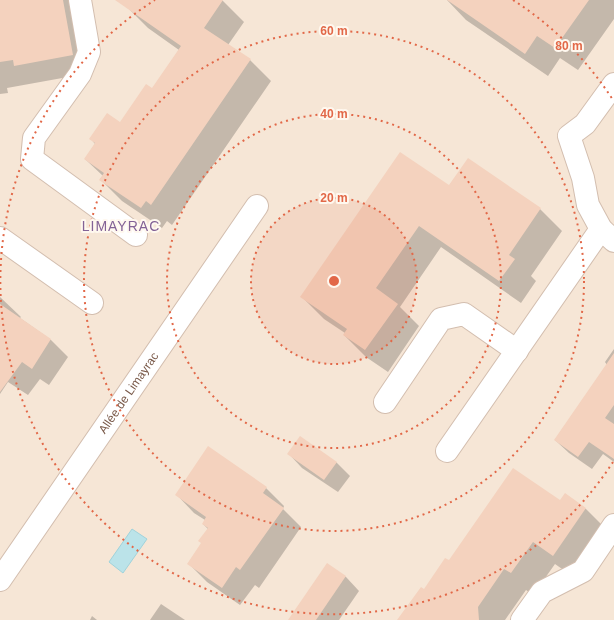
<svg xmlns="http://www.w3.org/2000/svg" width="614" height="620" viewBox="0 0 614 620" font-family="Helvetica,sans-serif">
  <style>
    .residential { fill: #f6e6d6 }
    .water { fill: #bbe3e9; stroke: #a0d3db }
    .shadow { fill: #0003 }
    .building { fill: #f4d2be }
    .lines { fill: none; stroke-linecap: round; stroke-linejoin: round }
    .minor-casing { stroke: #d3beaf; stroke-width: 24 }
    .minor { stroke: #fff; stroke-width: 22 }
    .ring { fill: none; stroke: #e26848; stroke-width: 2; stroke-dasharray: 2 4 }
    .labels { text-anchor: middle; stroke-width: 4; stroke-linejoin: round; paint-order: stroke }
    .street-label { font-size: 12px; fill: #7a5a4a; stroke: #fff8ef }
    .quarter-label { font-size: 14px; letter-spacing: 1px; fill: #836296; stroke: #fff8ef }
    .centre { fill: #e26848; stroke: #fff8ef; stroke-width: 2 }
    .ring-label { font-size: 12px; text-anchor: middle; font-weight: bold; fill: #e26848; stroke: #fff8ef; stroke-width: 4; stroke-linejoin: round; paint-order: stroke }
  </style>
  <rect width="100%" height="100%" fill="#fdf5e8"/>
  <rect class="residential" x="0" y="0" width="614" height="620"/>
  <polygon class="water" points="132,529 147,539 123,573 109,562"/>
  <g class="shadow">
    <polygon points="0,0 74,0 90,73 7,88 8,93 0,94"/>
    <polygon points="132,0 222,0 244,22 228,45 250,60 271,81 172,225 167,221 162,228 122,201 100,179 103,176 85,159 95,144 91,139 120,123 152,90 179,50 148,28 127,7"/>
    <polygon points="447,0 614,0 614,19 578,70 560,58 548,76 466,20"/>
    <polygon points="468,160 540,209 562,231 531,276 536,281 521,303 441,247 400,307 419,326 388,372 366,357 344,335 345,333 324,319 302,297 449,186"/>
    <polygon points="0,297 21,317 20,318 51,340 68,357 49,385 40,379 28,395 8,382 0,394"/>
    <polygon points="614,349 614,462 603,454 592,469 569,453 555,440 607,365 605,362"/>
    <polygon points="289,454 336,462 350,476 338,492 302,468"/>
    <polygon points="266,488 284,506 283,509 301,527 259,588 255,585 240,605 207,582 189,564 202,544 208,529 203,524 205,520 194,513 176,494"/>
    <polygon points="565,494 586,509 608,531 575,578 555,564 533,595 526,590 505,620 399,620 449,562 561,502"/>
    <polygon points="327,565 346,577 359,591 339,620 289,620"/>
    <polygon points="161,604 185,620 150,620"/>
    <polygon points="92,616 97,620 90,620"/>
  </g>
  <g class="building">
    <polygon points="0,0 63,0 73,55 14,66 13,60 0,62"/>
    <polygon points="115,0 223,0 204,28 251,59 151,205 146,201 141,208 99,180 104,173 84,159 95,143 89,139 107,113 120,122 146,84 152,88 181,46"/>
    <polygon points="447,0 589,0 555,48 537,36 525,54"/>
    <polygon points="400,152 449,185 468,158 541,208 509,255 515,259 499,281 419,226 376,288 398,304 365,350 343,335 347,329 300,297"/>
    <polygon points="0,304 51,339 32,369 22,362 0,392"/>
    <polygon points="614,353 614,405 605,418 614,424 614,459 589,442 578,457 554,440"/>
    <polygon points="300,436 337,462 324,480 287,454"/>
    <polygon points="208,446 267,487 263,493 284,508 240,570 236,567 222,588 187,564 201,543 198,541 208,528 202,524 206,517 175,495"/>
    <polygon points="513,468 560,500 565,493 586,508 553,556 533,542 511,573 504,569 478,607 479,620 397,620 421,587 424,589 445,558 449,560"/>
    <polygon points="327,563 346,576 316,620 288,620"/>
  </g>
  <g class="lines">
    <g class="minor-casing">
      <g id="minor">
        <polyline points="80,0 89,52 80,74 34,138 32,159 136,235"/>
        <polyline points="614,84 585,124 569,136 583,178 588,205 601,229 614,241"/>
        <polyline points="0,238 92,303"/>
        <polyline points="385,402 441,319 464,314 517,351"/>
        <polyline points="447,451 601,229"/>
        <path id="s1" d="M0,580L257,206"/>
        <polyline points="522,620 542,592 583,571 614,525"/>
      </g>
    </g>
    <use href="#minor" class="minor"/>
  </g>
  <circle cx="334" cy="281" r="83" fill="#e26848" fill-opacity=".12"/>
  <g class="ring">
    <circle cx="334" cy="281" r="83"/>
    <circle cx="334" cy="281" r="167"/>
    <circle cx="334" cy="281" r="250"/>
    <path d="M613 462A333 333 0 1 1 155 0M513 0A333 333 0 0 1 613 100"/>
  </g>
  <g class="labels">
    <g class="street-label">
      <text dy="4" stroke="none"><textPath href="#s1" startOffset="227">Allée de Limayrac</textPath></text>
    </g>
    <g class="quarter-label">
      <text x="121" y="231">LIMAYRAC</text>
    </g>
  </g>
  <circle cx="334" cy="281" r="6" class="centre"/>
  <g class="ring-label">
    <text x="334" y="35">60 m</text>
    <text x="569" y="50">80 m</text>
    <text x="334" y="118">40 m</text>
    <text x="334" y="202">20 m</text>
  </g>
</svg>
